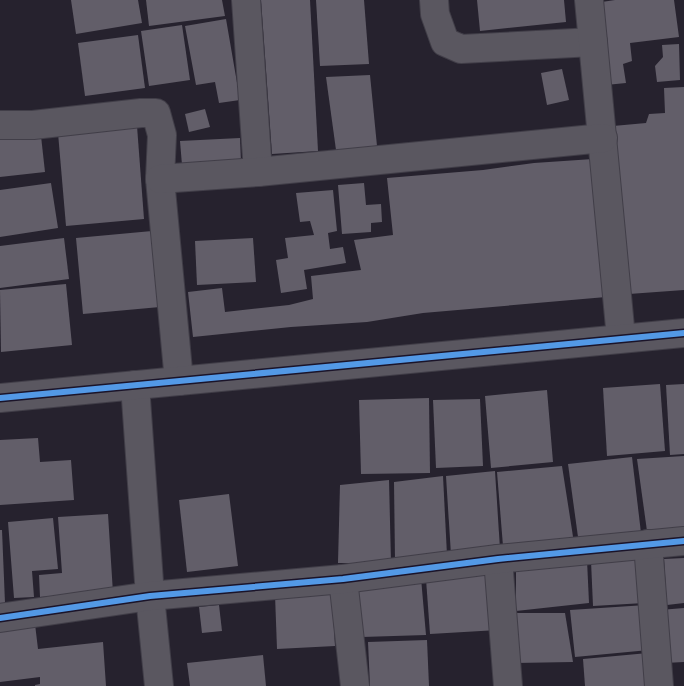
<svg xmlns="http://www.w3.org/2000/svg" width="684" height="686" viewBox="0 0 684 686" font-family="Cabin,sans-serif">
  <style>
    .building { fill: #625e69 }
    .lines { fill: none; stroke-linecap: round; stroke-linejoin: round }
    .street-casing { stroke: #413e48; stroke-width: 30 }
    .street { stroke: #5a5760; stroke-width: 28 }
    .cycleway-casing { stroke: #1b1429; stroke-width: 9 }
    .cycleway { stroke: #5399e6; stroke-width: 6 }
  </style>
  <rect width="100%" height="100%" fill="#26222e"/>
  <g class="building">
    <polygon points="71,0 138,0 142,23 76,34"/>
    <polygon points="146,0 222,0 225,16 149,26"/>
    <polygon points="261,0 310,0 318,151 272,154"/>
    <polygon points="316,0 364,0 369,64 320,66"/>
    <polygon points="477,0 564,0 566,22 480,31"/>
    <polygon points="615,0 674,0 679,37 630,43 632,61 623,64 626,83 606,85 595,3"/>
    <polygon points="226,19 240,100 219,103 215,82 196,85 185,26"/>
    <polygon points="182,25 190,80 149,86 141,31"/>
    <polygon points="138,35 145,88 85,96 78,43"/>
    <polygon points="679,44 680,80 657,82 655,66 663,57 662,45"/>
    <polygon points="562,69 569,100 547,105 541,73"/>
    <polygon points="370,75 377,146 336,150 326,77"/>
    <polygon points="684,87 684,290 629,294 613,126 646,123 649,114 665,113 664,88"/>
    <polygon points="205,109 210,127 189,132 185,114"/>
    <polygon points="137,126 144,219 66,226 58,133"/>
    <polygon points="40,127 45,172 0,177 0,131"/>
    <polygon points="240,138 241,162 182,165 180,141"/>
    <polygon points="593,159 606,297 423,313 367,322 291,327 193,337 188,292 222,288 225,312 289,305 313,299 311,276 361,270 354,240 393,235 387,178 483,170 534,163"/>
    <polygon points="51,183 58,228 0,237 0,190"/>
    <polygon points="364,183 366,205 381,204 382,222 371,223 371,232 342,234 338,185"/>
    <polygon points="333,190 337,231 328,233 330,249 343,247 346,263 304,270 307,289 281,293 276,260 288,258 285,238 314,235 310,221 300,222 296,193"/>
    <polygon points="152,231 160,307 83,314 76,238"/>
    <polygon points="64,238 69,279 0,288 0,246"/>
    <polygon points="253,238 256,282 197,285 195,241"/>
    <polygon points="66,284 72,345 1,352 0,290"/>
    <polygon points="660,384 665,451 607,456 603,388"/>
    <polygon points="684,384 684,454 670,455 666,385"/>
    <polygon points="547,390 553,462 491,468 485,396"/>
    <polygon points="429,398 430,473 361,474 359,400"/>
    <polygon points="480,399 483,466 436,468 433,400"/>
    <polygon points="38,438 40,462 71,460 74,500 0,505 0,440"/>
    <polygon points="684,456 684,530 647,531 637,459"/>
    <polygon points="632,457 641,533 578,537 568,464"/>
    <polygon points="562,466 574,543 503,546 497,472"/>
    <polygon points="495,471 500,549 451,555 446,476"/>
    <polygon points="443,476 447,555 395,560 394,482"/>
    <polygon points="389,480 391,563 338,563 340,485"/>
    <polygon points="229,494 238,566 187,572 179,500"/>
    <polygon points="108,514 113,593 40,597 39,575 62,573 58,517"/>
    <polygon points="53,518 58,569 32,571 34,597 14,598 8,522"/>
    <polygon points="0,530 2,530 5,603 0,604"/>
    <polygon points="643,557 644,603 593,606 591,561"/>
    <polygon points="684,558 684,603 667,605 664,559"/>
    <polygon points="587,560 589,603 516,611 516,565"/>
    <polygon points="494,574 498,630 430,634 426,579"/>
    <polygon points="421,578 426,635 362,637 357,584"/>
    <polygon points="275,595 332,595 335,646 277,649"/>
    <polygon points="219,605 222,631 202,633 199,607"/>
    <polygon points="646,605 649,650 575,657 570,610"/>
    <polygon points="684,608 684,662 665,663 660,610"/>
    <polygon points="512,613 565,613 573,662 515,663"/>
    <polygon points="35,624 38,649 103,642 106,686 35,686 35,685 40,684 40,677 0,682 0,627"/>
    <polygon points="427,640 429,686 370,686 368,642"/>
    <polygon points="648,653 649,686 585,686 583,659"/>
    <polygon points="263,655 266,686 190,686 187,663"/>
  </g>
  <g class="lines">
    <g class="street-casing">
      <g id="street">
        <polyline points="246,0 258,172"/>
        <polyline points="434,0 435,14 445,42 461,49 593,42"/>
        <polyline points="589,0 621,338"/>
        <polyline points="0,125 33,125 141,113 156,113 162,135 160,179 179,381"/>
        <polyline points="160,179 258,172 603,138"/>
        <polyline points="135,385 150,596 159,686"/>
        <polyline points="0,398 684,333"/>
        <polyline points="648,544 659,686"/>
        <polyline points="498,559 508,686"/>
        <polyline points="343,579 355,686"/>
        <polyline points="0,618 150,596 343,579 498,559 684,541"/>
      </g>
    </g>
    <use href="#street" class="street"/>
    <g class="cycleway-casing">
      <g id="cycleway">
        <polyline points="0,398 684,333"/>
        <polyline points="0,618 150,596 343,579 498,559 684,541"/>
      </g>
    </g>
    <use href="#cycleway" class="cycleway"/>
  </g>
</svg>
